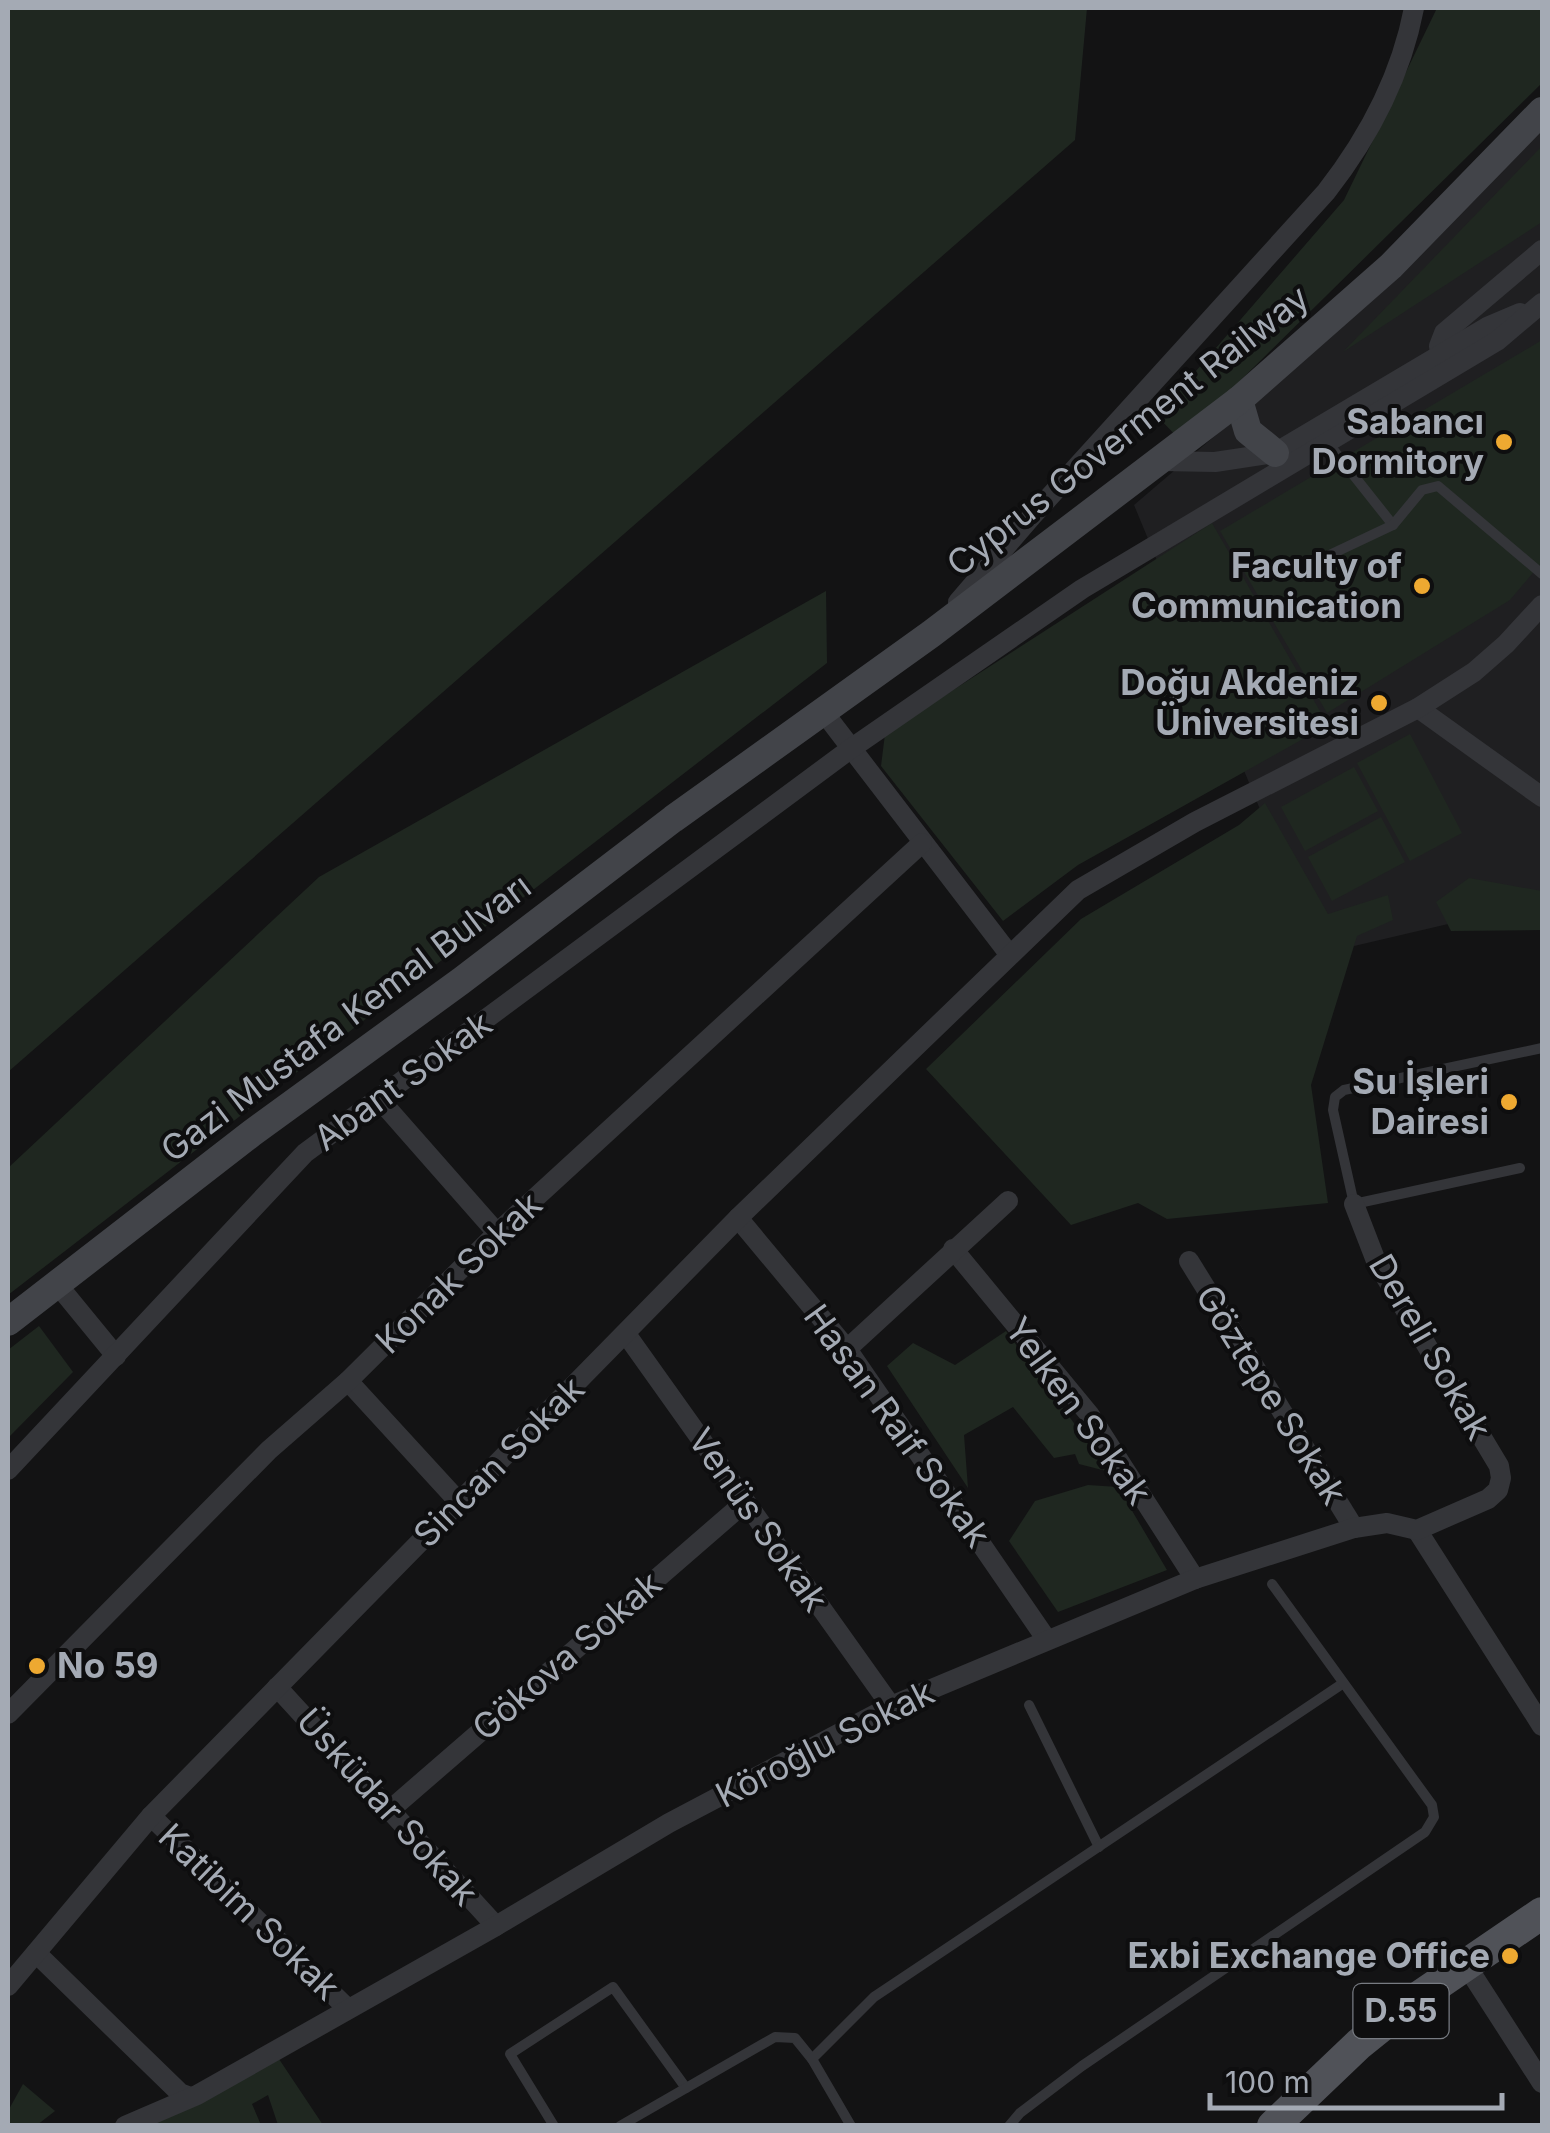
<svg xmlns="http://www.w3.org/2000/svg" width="1550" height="2133" viewBox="0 0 1550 2133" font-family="Inter,sans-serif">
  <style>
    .built { fill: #1f1f21 }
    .green { fill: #1f2720 }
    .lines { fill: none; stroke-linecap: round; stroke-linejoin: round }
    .service { stroke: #343539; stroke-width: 10 }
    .minor { stroke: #343539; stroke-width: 20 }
    .secondary { stroke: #424449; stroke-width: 28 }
    .primary { stroke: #505258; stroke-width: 32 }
    .poi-dot { fill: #eea931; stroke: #0e0e0f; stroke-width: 4 }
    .labels { text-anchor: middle; stroke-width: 8; stroke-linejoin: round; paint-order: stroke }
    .shield { fill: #0e0e0f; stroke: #777b82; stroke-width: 2.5 }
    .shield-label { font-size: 32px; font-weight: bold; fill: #a4aab4 }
    .poi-label { font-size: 35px; font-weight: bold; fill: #a4aab4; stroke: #0e0e0f; text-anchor: end }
    .street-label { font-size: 35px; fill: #a4aab4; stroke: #0e0e0f }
  </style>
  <rect width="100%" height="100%" fill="#131314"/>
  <polygon class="built" points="1542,128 1542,902 1320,954 1134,505 1334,334"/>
  <g class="green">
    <polygon points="8,8 1087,8 1075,140 8,1072"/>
    <polygon points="1437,8 1542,8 1542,83 1180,440 1157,416 1344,200"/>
    <polygon points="1542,146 1542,222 1343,352"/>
    <polygon points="1542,340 1542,562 1510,600 1327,713 1220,531"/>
    <polygon points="1212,523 1328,725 1078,865 1003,921 881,766 885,734"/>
    <polygon points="826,591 827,663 8,1295 8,1168 319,877"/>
    <polygon points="1410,734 1462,833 1410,861 1357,763"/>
    <polygon points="1354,767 1378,811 1305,851 1281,807"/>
    <polygon points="1265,803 1328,914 1388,895 1393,920 1357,936 1311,1085 1328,1203 1167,1219 1138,1203 1071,1225 926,1069 1081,919 1239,825"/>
    <polygon points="1381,817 1405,862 1332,901 1308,857"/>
    <polygon points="1469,878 1542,891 1542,930 1451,931 1436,902"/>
    <polygon points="39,1326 73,1372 8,1438 8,1350"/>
    <polygon points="1006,1331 1110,1472 1079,1464 1075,1454 1054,1458 1013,1407 964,1435 968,1488 887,1366 913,1343 955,1365"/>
    <polygon points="1088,1485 1118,1487 1167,1570 1058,1612 1009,1541 1035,1501"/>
    <polygon points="279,2059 323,2125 278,2125 268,2095 252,2104 261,2125 146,2126"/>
    <polygon points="23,2084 55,2111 37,2125 8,2125 8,2111"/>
  </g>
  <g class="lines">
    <g class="service">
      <polyline points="1328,443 1393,525"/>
      <polyline points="1302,568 1393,525 1422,490 1438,486 1542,574"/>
      <polyline points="1520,1168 1354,1204 1333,1110 1335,1097 1344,1090 1542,1048"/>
      <polyline points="1029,1705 1099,1847"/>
      <polyline points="554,2126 510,2054 613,1987 686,2088"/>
      <polyline points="620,2126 775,2037 795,2038 812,2059"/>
      <polyline points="851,2126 812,2059 874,1997 1342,1684"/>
      <polyline points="1009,2126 1020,2113 1082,2066 1425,1832 1434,1817 1432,1805 1272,1584"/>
    </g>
    <g class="minor">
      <polyline points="1441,356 1439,346 1444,333 1542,250"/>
      <polyline points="1161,461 1215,462 1275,453 1487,327 1520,313"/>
      <path d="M958,602L1033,515L1326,192C1369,137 1401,76 1414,8"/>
      <polyline points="1418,708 1542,797"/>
      <polyline points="822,710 1009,954"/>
      <polyline points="380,1100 497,1233"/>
      <polyline points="738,1218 847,1349 1047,1640"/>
      <polyline points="953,1249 1089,1414 1195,1579"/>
      <polyline points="1189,1261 1354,1528"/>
      <polyline points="57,1284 116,1356"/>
      <polyline points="626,1334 891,1706"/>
      <polyline points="847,1349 1008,1201"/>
      <polyline points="348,1381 459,1502"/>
      <polyline points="8,1470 305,1153 849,750 1082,589 1497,341 1542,303"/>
      <polyline points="1417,1530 1542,1726"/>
      <polyline points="277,1687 496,1926"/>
      <polyline points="8,1714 269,1450 348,1381 497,1233 922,843"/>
      <polyline points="390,1810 744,1503"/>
      <polyline points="151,1816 347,2008"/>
      <polyline points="36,1953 180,2093 188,2096"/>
      <polyline points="1466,1965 1542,2083"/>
      <polyline points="8,1986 151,1816 738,1218 1078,890 1195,822 1418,708 1474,672 1506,644 1542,605"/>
      <polyline points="125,2126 197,2095 496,1926 669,1823 891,1706 1195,1579 1354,1528 1387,1523 1417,1530 1488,1499 1498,1490 1501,1478 1499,1466 1376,1261 1354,1204"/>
    </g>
    <g class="secondary">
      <polyline points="1239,400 1248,431 1275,453"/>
      <polyline points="8,1322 252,1133 461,981 673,819 931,634 1239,400 1391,266 1542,111"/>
    </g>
    <polyline class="primary" points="1273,2126 1359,2044 1410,2003 1542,1913"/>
  </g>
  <g class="poi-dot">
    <circle cx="1504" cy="442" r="10"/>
    <circle cx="1422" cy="586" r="10"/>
    <circle cx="1379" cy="703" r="10"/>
    <circle cx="1509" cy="1102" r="10"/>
    <circle cx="37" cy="1666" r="10"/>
    <circle cx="1510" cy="1956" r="10"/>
  </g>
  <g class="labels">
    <rect class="shield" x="1353.5" y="1984" width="95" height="54" rx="8"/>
    <g class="shield-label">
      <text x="1401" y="2022">D.55</text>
    </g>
    <g class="poi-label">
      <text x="1484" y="434">Sabancı<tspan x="1484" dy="40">Dormitory</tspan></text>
      <text x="1402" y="578">Faculty of<tspan x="1402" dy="40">Communication</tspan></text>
      <text x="1359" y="695">Doğu Akdeniz<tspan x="1359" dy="40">Üniversitesi</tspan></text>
      <text x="1489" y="1094">Su İşleri<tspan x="1489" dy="40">Dairesi</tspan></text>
      <text x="57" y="1678" text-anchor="start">No 59</text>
      <text x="1490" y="1968">Exbi Exchange Office</text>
    </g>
    <g class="street-label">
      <text transform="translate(1128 431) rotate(-38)" y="12">Cyprus Goverment Railway</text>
      <text transform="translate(346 1018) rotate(-37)" y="12">Gazi Mustafa Kemal Bulvarı</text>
      <text transform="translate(403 1081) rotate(-36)" y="12">Abant Sokak</text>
      <text transform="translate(459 1273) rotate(-44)" y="12">Konak Sokak</text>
      <text transform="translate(1430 1347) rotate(60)" y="12">Dereli Sokak</text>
      <text transform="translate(1271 1395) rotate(58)" y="12">Göztepe Sokak</text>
      <text transform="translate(1078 1411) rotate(54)" y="12">Yelken Sokak</text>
      <text transform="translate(897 1426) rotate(54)" y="12">Hasan Raif Sokak</text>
      <text transform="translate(499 1462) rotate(-45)" y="12">Sincan Sokak</text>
      <text transform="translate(758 1520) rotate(55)" y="12">Venüs Sokak</text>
      <text transform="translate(567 1656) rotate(-41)" y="12">Gökova Sokak</text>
      <text transform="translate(825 1744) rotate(-27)" y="12">Köroğlu Sokak</text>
      <text transform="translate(387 1807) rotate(48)" y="12">Üsküdar Sokak</text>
      <text transform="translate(249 1912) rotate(44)" y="12">Katibim Sokak</text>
    </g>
  </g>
  <rect width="1550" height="2133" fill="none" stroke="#a4aab4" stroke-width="20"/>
  <path d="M1210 2093v15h292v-15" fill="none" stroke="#a4aab4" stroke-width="5"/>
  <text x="1225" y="2093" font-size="30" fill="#a4aab4" stroke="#0e0e0f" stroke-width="8" paint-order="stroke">100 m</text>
</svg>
